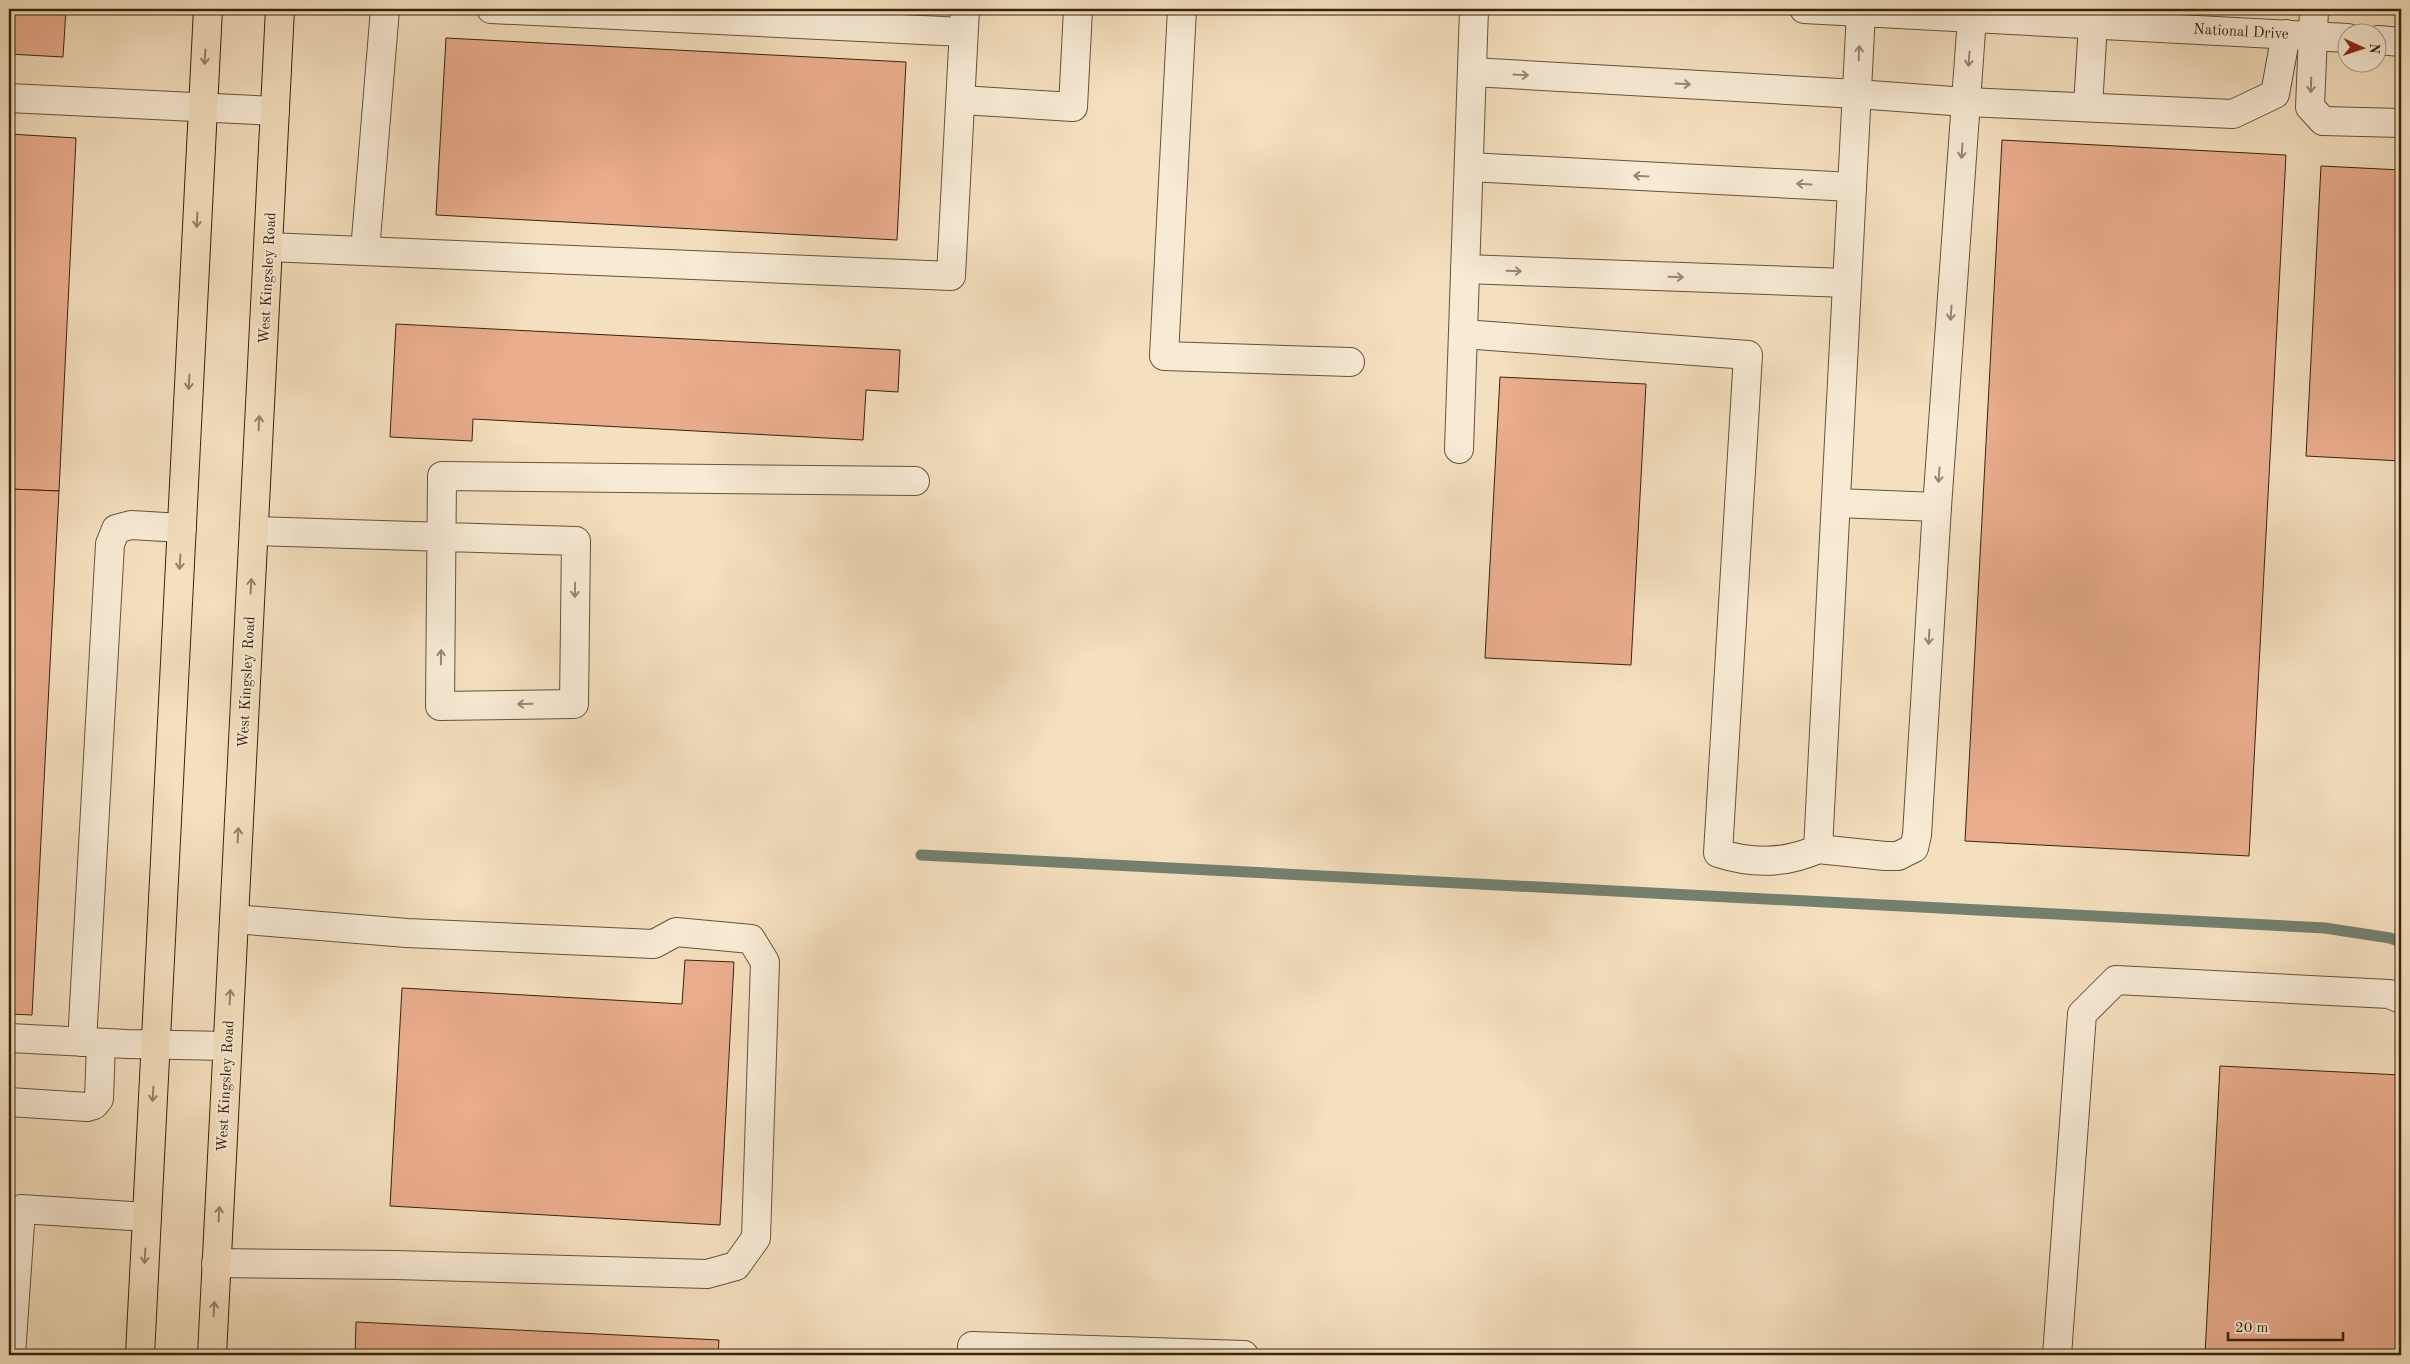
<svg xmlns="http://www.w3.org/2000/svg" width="2410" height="1364" viewBox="0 0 2410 1364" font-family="'Old Standard TT',serif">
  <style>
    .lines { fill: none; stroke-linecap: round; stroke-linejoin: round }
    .stream { stroke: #74806f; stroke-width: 11 }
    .building { fill: #eaad8e; stroke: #37240d }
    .minor-casing { stroke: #665339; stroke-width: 30 }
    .major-casing { stroke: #37240d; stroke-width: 30 }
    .minor { stroke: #f8ead5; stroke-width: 28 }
    .major { stroke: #f4dfbe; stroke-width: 28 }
    .oneway { stroke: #988771 }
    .oneway2 { stroke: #968266 }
    .labels { text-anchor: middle; stroke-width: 4; stroke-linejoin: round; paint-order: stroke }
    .street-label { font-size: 15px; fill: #37240d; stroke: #f8ead5 }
  </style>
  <rect width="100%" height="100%" fill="#f4dfbe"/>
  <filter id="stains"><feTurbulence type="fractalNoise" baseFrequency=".004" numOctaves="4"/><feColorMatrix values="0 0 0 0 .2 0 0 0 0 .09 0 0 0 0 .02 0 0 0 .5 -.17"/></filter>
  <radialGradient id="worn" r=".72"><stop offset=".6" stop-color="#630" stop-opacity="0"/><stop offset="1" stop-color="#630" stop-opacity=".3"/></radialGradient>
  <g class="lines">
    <polyline class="stream" points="921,855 2325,928 2390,938 2401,942"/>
  </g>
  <g class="building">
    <polygon points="9,9 66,9 63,57 9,54"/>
    <polygon points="446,38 906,62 897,240 436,215"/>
    <polygon points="9,134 76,138 59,491 9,489"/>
    <polygon points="2002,140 2286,155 2249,856 1965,841"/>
    <polygon points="2321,166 2401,170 2401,461 2306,456"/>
    <polygon points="396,324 900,350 898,392 866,390 863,440 473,419 472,441 390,437"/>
    <polygon points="1500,377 1646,384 1631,665 1485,658"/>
    <polygon points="9,489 59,491 32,1015 9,1014"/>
    <polygon points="685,960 734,962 720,1225 390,1206 402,988 682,1004"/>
    <polygon points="2220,1066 2401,1075 2401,1355 2205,1355"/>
    <polygon points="356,1322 719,1340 718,1355 355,1355"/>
  </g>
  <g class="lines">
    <g class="minor-casing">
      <g id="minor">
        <polyline points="491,9 963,32"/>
        <polyline points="1182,9 1164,356 1350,362"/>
        <polyline points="1804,9 2348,38"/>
        <polyline points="2314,9 2310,107 2323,121 2401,123"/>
        <polyline points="2378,40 2401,42"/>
        <polyline points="1472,72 1857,94 1966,102 2233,114 2275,94 2286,34"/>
        <polyline points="9,98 275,111"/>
        <polyline points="961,100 1073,107 1078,9"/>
        <polyline points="2088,107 2093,23"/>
        <polyline points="1469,167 1852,187"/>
        <polyline points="268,247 951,276 965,9"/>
        <polyline points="365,251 385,9"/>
        <polyline points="1465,269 1847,283"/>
        <path d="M1463,334L1748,355L1718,853C1752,864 1785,864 1818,849L1861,12"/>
        <polyline points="1459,449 1474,9"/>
        <polyline points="1836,503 1937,507"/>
        <polyline points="254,531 576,541 574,704 440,706 442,476 915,481"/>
        <polyline points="1818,849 1885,856 1898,856 1914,848 1917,835 1937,507 1972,17"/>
        <polyline points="9,1038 127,1044 227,1046"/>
        <polyline points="82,1042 110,544 116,529 131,525 182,528"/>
        <polyline points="9,1102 87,1107 94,1105 99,1099 101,1043"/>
        <polyline points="216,1263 395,1265 707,1274 736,1266 756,1238 765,962 751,939 676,932 654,944 407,933 234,919"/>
        <polyline points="11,1355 21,1209 147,1217"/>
        <polyline points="972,1355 972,1346 1244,1355"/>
        <polyline points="2057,1355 2082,1014 2116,980 2389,994 2401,999"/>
      </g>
    </g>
    <g class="major-casing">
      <g id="major">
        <polyline points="140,1355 208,9"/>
        <polyline points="212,1355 280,9"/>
      </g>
    </g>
    <use href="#minor" class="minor"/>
    <use href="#major" class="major"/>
  </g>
  <defs><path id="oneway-shaft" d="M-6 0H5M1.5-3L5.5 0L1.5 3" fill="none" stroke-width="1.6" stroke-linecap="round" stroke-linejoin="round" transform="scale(1.25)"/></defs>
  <g class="oneway">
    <use href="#oneway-shaft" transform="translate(1859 53) rotate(-87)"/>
    <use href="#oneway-shaft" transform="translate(1969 59) rotate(94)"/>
    <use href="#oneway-shaft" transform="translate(1521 75) rotate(3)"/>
    <use href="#oneway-shaft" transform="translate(1683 84) rotate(3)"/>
    <use href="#oneway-shaft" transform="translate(2311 85) rotate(92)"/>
    <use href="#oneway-shaft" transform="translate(1962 151) rotate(94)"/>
    <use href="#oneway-shaft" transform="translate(1641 176) rotate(-177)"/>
    <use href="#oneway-shaft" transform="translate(1804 184) rotate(-177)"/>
    <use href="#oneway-shaft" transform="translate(1514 271) rotate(2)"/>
    <use href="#oneway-shaft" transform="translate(1676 277) rotate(2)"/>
    <use href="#oneway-shaft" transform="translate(1951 313) rotate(94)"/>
    <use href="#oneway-shaft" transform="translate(1939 475) rotate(94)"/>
    <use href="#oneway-shaft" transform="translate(575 590) rotate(91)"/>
    <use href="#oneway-shaft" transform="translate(1929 637) rotate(93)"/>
    <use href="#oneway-shaft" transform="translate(441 657) rotate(-89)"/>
    <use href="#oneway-shaft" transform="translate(525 704) rotate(179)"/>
  </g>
  <g class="oneway2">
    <use href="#oneway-shaft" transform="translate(205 57) rotate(93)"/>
    <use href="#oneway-shaft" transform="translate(197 220) rotate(93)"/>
    <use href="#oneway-shaft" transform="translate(189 382) rotate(93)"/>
    <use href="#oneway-shaft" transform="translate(259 423) rotate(-87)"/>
    <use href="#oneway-shaft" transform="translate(180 562) rotate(93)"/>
    <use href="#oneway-shaft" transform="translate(251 586) rotate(-87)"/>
    <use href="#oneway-shaft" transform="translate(238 835) rotate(-87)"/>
    <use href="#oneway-shaft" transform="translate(230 997) rotate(-87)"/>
    <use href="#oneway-shaft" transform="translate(153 1094) rotate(93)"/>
    <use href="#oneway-shaft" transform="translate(219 1214) rotate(-87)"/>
    <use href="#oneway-shaft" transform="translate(145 1256) rotate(93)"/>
    <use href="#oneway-shaft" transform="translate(214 1309) rotate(-87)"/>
  </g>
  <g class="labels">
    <g class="street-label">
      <text transform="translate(2241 31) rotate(3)" y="5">National Drive</text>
      <text transform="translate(267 278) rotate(-87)" y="5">West Kingsley Road</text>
      <text transform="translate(246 682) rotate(-87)" y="5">West Kingsley Road</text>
      <text transform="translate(225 1086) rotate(-87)" y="5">West Kingsley Road</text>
    </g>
  </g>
  <rect width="2410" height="1364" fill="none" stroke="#f4dfbe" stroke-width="30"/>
  <rect x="10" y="10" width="2390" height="1344" fill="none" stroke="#37240d" stroke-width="2.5"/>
  <rect x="15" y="15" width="2380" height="1334" fill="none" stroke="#37240d"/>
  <g transform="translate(2362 48) rotate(93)"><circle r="24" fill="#f8ead5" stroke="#ab9b85"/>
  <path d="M0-4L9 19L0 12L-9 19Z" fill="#8f2418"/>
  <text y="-8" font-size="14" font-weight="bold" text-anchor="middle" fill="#37240d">N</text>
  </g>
  <path d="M2228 1332v8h115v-8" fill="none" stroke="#37240d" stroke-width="2.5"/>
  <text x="2235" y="1332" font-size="15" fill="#37240d" stroke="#f8ead5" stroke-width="4" paint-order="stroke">20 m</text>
  <rect width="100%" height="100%" filter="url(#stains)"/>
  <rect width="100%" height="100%" fill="url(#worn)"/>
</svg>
